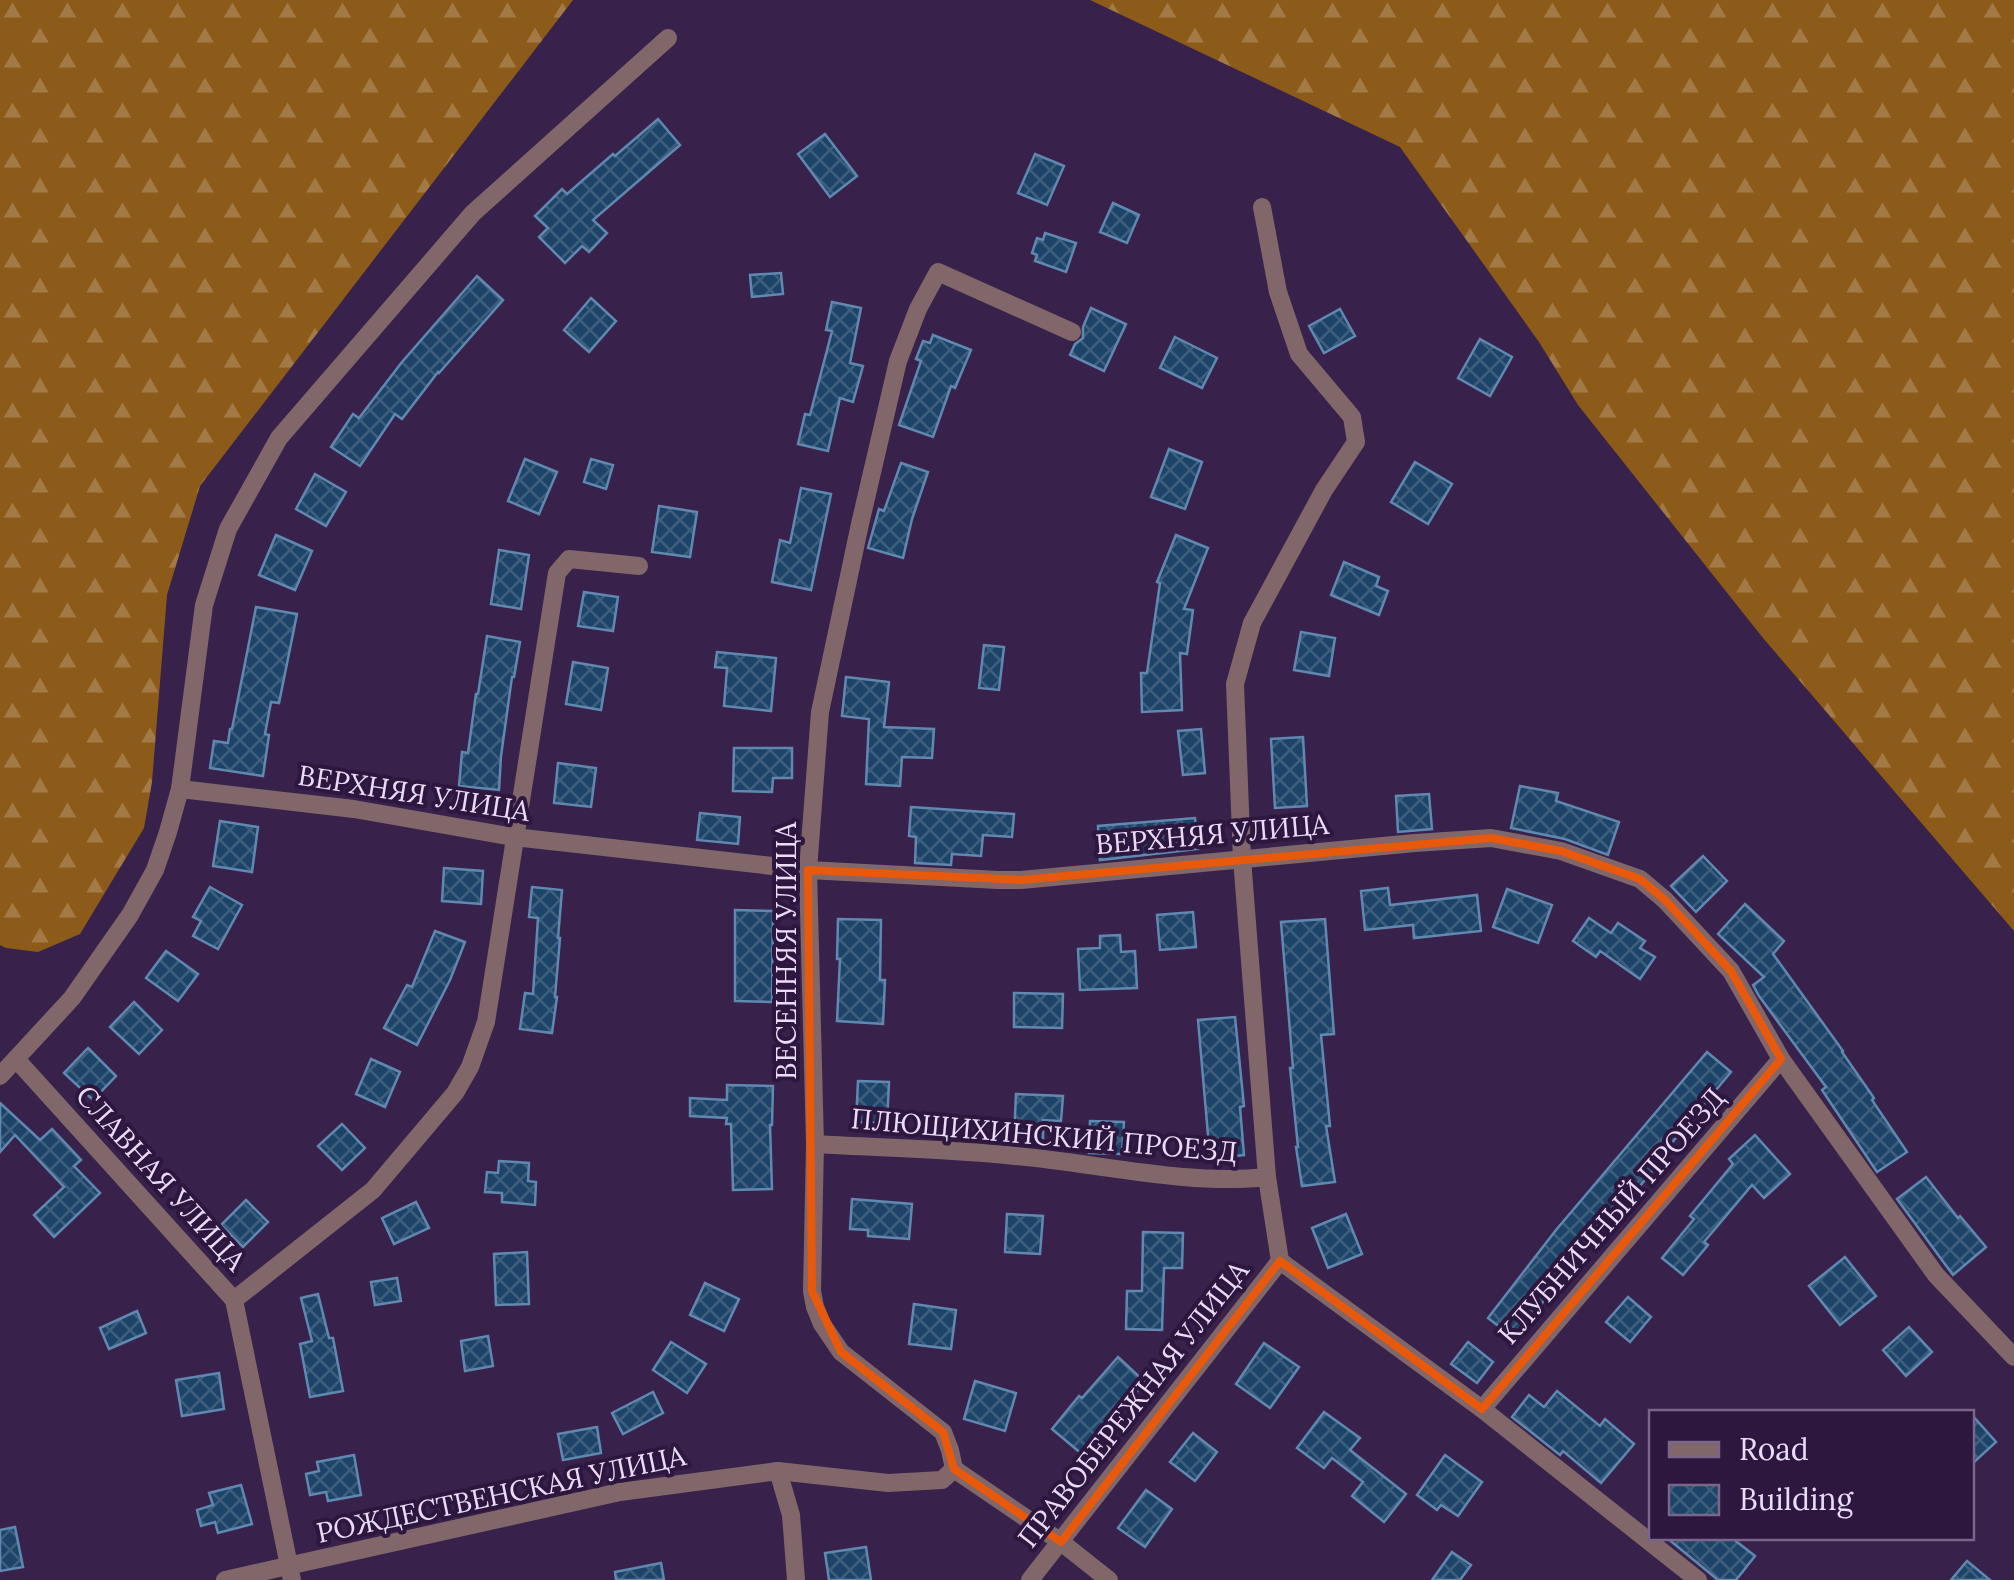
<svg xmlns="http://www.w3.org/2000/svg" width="2014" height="1580" viewBox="0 0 2014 1580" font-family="Lora,serif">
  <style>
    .forest { fill: url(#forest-firs) }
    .building { fill: url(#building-cross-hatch); stroke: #6088b0; stroke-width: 2.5 }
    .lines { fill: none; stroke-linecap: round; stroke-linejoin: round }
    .street { stroke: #81676a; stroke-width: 18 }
    .marked { fill: none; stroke: #e8590c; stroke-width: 8; stroke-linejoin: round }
    .labels { text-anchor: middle; stroke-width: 8; stroke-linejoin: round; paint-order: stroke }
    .street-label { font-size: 28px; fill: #eadcf6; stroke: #2e173f }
  </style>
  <defs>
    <pattern id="forest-firs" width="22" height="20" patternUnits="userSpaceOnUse" patternTransform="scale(2.5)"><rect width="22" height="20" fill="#8d5b19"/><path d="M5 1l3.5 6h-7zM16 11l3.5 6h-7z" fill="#a37a46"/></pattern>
    <pattern id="building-cross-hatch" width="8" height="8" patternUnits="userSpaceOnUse" patternTransform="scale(2.5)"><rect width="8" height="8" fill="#1d4468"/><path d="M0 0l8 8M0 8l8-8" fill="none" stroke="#3e5e7e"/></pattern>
  </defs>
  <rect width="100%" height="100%" fill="#38214a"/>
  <g class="forest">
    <polygon points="0,0 573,0 200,486 167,595 152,782 144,828 80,934 38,952 6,948 0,945"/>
    <polygon points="1090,0 2014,0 2014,931 1763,638 1578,405 1539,342 1400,147"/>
  </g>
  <g class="building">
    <polygon points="658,119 680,145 593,220 607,233 589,252 582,246 565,263 539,237 548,228 535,216 562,189 567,194 613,154 615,156"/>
    <polygon points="825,134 857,176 830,197 798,154"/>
    <polygon points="1035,154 1064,166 1047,205 1018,193"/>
    <polygon points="1113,203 1139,215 1127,243 1100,232"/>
    <polygon points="1045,233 1076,243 1066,272 1035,261 1037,255 1032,253 1037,238 1043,240"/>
    <polygon points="781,273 783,294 752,297 750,275"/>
    <polygon points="477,276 503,300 439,373 438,372 402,419 395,414 360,466 331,447 353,414 359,418 402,362"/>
    <polygon points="591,298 616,321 589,352 564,330"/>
    <polygon points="832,302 861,308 850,363 863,366 853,402 840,398 828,451 798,444 805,414 810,415 832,331 826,330"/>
    <polygon points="1091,308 1126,324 1104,371 1070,355 1075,344 1083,338 1083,327"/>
    <polygon points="1340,309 1355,336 1324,353 1309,326"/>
    <polygon points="933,335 971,350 955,388 951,386 933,437 899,425 921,361 916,359 923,341 930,343"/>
    <polygon points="1175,337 1217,358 1202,388 1160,368"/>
    <polygon points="1480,339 1512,357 1490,396 1458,378"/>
    <polygon points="1169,449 1202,462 1185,509 1151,497"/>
    <polygon points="525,459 557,472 539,514 508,501"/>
    <polygon points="591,459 613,465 606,489 584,482"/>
    <polygon points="1415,462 1452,484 1428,524 1391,502"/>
    <polygon points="901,463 928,472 912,519 903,558 868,548 879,509 884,511"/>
    <polygon points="315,474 346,492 326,526 296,509"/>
    <polygon points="801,488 831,494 811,590 772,582 780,540 790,543"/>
    <polygon points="659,506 697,512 690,557 652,552"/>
    <polygon points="276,535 312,551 295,590 259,575"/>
    <polygon points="1176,535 1208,548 1184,609 1193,610 1187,654 1180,653 1182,710 1142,712 1141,673 1147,673 1160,583 1157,582"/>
    <polygon points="499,550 529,555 521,609 491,604"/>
    <polygon points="1344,562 1379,577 1376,586 1388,591 1379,615 1331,595"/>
    <polygon points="584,592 618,597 613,631 578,626"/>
    <polygon points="256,607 297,614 279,703 271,702 265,734 269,735 263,776 210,768 214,741 228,743 230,729 232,729"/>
    <polygon points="1301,632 1335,638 1329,676 1294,670"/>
    <polygon points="487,636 520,642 514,677 512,677 501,756 499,790 459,786 462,752 468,753 476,694 478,694"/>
    <polygon points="984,645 1004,647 999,690 979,688"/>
    <polygon points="717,652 776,658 771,711 724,706 727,668 715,667"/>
    <polygon points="573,662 608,668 601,710 566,704"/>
    <polygon points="846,677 889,682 884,727 934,729 932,758 902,757 900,786 866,784 869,719 842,716"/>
    <polygon points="1201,729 1205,773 1183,775 1178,731"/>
    <polygon points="1303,737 1307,806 1275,808 1271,739"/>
    <polygon points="734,748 792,748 792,778 773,778 772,792 733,791"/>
    <polygon points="558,763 596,768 591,807 554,803"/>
    <polygon points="1520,786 1558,793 1556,801 1619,822 1608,855 1565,839 1511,828"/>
    <polygon points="1429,794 1432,829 1398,832 1396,796"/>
    <polygon points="911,807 1014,814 1012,837 983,835 981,856 952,854 951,865 915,863 916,837 909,836"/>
    <polygon points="700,813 740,817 738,844 697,840"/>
    <polygon points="1195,818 1198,849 1100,860 1098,826"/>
    <polygon points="220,821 258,827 252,872 213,866"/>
    <polygon points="1703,856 1727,881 1696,912 1671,886"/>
    <polygon points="444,868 483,871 481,904 442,901"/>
    <polygon points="210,887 242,905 218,949 193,936 201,921 193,917"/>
    <polygon points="532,887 562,890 558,938 560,938 555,997 557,997 552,1033 520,1029 525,993 533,994 538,918 529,917"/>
    <polygon points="1388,888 1390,905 1477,895 1481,931 1414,938 1413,925 1365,930 1361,891"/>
    <polygon points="1507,889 1552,905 1538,943 1493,927"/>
    <polygon points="1745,904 1784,941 1773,954 1843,1051 1842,1052 1874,1098 1872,1100 1907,1152 1877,1172 1822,1090 1826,1087 1759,996 1753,985 1764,977 1718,934"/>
    <polygon points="735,910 773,911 772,1002 735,1001"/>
    <polygon points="1193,912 1196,947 1160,950 1157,915"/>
    <polygon points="1589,918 1611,933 1618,923 1645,941 1640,948 1655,957 1640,979 1600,951 1596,957 1573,941"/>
    <polygon points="838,919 881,920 880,980 885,980 883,1024 837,1021 840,959 837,959"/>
    <polygon points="1325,919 1334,1034 1321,1035 1330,1126 1326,1126 1335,1182 1302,1186 1296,1147 1298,1147 1290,1068 1293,1068 1281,922"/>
    <polygon points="435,931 465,942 450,980 417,1045 384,1028 407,985 412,987"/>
    <polygon points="1120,935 1121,952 1135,951 1137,988 1080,990 1078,949 1100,948 1100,936"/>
    <polygon points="166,951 198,974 178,1001 146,978"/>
    <polygon points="1014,993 1063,994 1062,1028 1014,1027"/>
    <polygon points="134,1002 162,1030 139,1054 110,1027"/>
    <polygon points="1235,1017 1244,1106 1240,1107 1244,1155 1210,1158 1198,1020"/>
    <polygon points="88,1048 116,1076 93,1100 64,1073"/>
    <polygon points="1707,1052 1731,1072 1655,1163 1657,1165 1627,1202 1593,1241 1590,1238 1543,1296 1546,1298 1515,1339 1488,1318 1556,1230"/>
    <polygon points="371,1059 400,1072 385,1107 356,1094"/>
    <polygon points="858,1081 889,1082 887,1123 856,1122"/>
    <polygon points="727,1085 773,1086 772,1125 770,1125 772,1189 733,1190 731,1124 726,1124 727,1118 690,1116 690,1098 727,1100"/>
    <polygon points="1016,1094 1063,1096 1061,1121 1043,1120 1043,1138 1014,1136"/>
    <polygon points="0,1103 40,1140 52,1129 81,1160 74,1166 100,1193 54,1237 34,1215 64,1187 15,1135 0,1152"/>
    <polygon points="1090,1121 1124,1122 1122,1154 1089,1153"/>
    <polygon points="342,1124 365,1148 342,1170 318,1146"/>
    <polygon points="1755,1135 1790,1174 1764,1198 1752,1185 1704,1242 1708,1245 1683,1275 1662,1258 1694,1219 1690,1216 1733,1164 1729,1159"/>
    <polygon points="499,1161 529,1163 528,1181 536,1182 535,1205 502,1202 502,1193 485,1192 487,1172 498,1173"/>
    <polygon points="1926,1177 1958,1218 1960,1216 1986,1247 1953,1275 1897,1199"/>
    <polygon points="852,1199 912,1204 909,1239 868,1236 868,1230 850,1229"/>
    <polygon points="246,1200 268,1222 243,1247 221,1225"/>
    <polygon points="416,1202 429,1228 394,1244 382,1218"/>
    <polygon points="1007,1214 1043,1216 1040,1254 1005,1252"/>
    <polygon points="1346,1214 1362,1254 1328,1268 1312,1228"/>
    <polygon points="1143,1232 1183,1233 1182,1268 1164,1268 1162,1330 1126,1329 1127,1291 1142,1291"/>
    <polygon points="527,1252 529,1304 496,1305 494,1254"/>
    <polygon points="1845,1257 1876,1296 1840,1325 1809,1286"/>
    <polygon points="397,1278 401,1301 375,1305 371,1282"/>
    <polygon points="705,1283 739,1299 724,1331 690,1315"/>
    <polygon points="318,1294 329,1338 333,1338 343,1391 310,1397 300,1344 312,1341 301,1298"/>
    <polygon points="1628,1297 1651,1317 1630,1342 1606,1322"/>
    <polygon points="914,1304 956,1310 951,1349 909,1344"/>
    <polygon points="137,1311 146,1333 109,1349 100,1328"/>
    <polygon points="1909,1327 1932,1352 1906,1376 1883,1350"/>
    <polygon points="488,1336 493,1366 465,1371 461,1341"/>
    <polygon points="671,1342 706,1364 687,1393 653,1370"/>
    <polygon points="1468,1342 1493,1362 1477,1383 1451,1364"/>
    <polygon points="1264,1343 1299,1367 1270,1408 1236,1384"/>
    <polygon points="1118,1357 1145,1382 1083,1455 1052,1429 1079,1396 1082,1398"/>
    <polygon points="219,1373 224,1409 182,1416 176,1380"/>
    <polygon points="975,1381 1016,1393 1005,1431 964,1419"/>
    <polygon points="1557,1391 1600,1426 1605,1419 1634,1444 1601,1483 1563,1451 1560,1455 1512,1417 1529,1395 1544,1407"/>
    <polygon points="653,1392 663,1413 623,1434 612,1413"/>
    <polygon points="1324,1412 1360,1438 1350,1450 1406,1494 1384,1522 1352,1496 1363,1482 1332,1458 1324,1468 1297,1448"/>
    <polygon points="1972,1415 1996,1442 1972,1464"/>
    <polygon points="597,1427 601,1453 563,1460 558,1434"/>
    <polygon points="1193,1433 1217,1452 1195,1481 1170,1462"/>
    <polygon points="354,1455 361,1495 328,1501 326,1492 310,1495 306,1474 319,1471 317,1462"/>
    <polygon points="1445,1455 1482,1482 1458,1516 1441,1505 1437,1510 1417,1495"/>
    <polygon points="241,1485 252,1524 218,1533 215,1522 201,1526 197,1510 213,1505 209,1493"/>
    <polygon points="1146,1490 1172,1509 1145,1547 1118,1528"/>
    <polygon points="15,1527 23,1567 0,1571 0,1530"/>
    <polygon points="1667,1538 1732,1538 1755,1556 1736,1580 1718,1580"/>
    <polygon points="866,1547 871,1580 829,1580 825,1553"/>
    <polygon points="1452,1552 1471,1565 1460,1580 1432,1580"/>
    <polygon points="1967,1561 1990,1580 1951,1580"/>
    <polygon points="661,1563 664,1580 616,1580 615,1572"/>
  </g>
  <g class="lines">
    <g class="street">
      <polyline points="1262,207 1278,292 1299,354 1352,417 1356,442 1324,490 1252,623 1235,684 1242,859 1267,1177 1280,1261"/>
      <polyline points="180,789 354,809 514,837 808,870 998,880 1021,880 1415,843 1491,838 1561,851 1640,879 1665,900 1731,971 1781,1059 1936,1275 2014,1357"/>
      <polyline points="16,1059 234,1300 292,1580"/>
      <polyline points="0,1076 72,998 130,915 155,870 168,832 180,789 204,605 228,529 279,438 473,213 668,38"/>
      <path d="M815,1144C882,1148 949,1149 1015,1156C1096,1163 1187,1186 1267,1177"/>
      <polyline points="1280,1261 1482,1409 1698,1580"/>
      <polyline points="234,1300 373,1190 455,1093 470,1067 486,1022 557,573 569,559 639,566"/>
      <polyline points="1482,1409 1781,1059"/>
      <polyline points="954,1469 950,1450 943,1432 841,1352 822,1324 815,1307 812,1291 815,1144 808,870 820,712 860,524 898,361 918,309 938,272 1072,332"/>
      <polyline points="778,1471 791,1515 796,1580"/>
      <polyline points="225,1580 620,1492 778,1471 888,1483 942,1480 954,1469 1061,1542 1109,1580"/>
      <polyline points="1030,1580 1280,1261"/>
    </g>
  </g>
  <path class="marked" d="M1491,838L1561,851L1640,879L1665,900L1731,971L1781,1059L1482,1409L1280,1261L1061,1542L954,1469L943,1432L841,1352L812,1291L808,870L1021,880Z"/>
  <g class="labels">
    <g class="street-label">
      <text transform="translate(414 793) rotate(9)" y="10">ВЕРХНЯЯ УЛИЦА</text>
      <text transform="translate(1212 834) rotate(-5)" y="10">ВЕРХНЯЯ УЛИЦА</text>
      <text transform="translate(786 951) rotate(-90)" y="10">ВЕСЕННЯЯ УЛИЦА</text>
      <text transform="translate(1044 1135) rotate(5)" y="10">ПЛЮЩИХИНСКИЙ ПРОЕЗД</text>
      <text transform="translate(161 1178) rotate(48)" y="10">СЛАВНАЯ УЛИЦА</text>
      <text transform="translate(1611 1216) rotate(-49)" y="10">КЛУБНИЧНЫЙ ПРОЕЗД</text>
      <text transform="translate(1133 1404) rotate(-52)" y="10">ПРАВОБЕРЕЖНАЯ УЛИЦА</text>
      <text transform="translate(501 1494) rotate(-12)" y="10">РОЖДЕСТВЕНСКАЯ УЛИЦА</text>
    </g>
  </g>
  <rect x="1649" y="1410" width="325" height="130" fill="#2e173f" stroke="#796688" stroke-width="2.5"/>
  <rect x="1669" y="1442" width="50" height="15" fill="#81676a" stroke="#796688" stroke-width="2.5"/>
  <text x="1739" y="1460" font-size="30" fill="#eadcf6">Road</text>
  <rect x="1669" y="1485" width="50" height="30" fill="url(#building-cross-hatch)" stroke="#796688" stroke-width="2.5"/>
  <text x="1739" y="1510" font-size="30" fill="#eadcf6">Building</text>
</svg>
